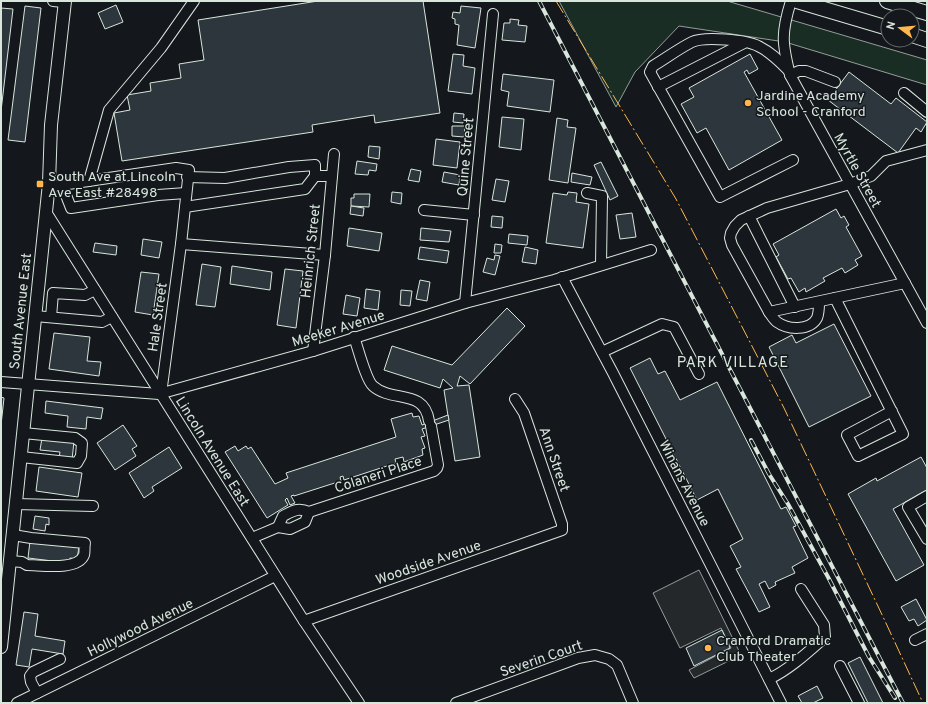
<svg xmlns="http://www.w3.org/2000/svg" width="928" height="704" viewBox="0 0 928 704" font-family="Overpass,sans-serif">
  <style>
    .green { fill: #1a2d24; stroke: #939e99 }
    .parking { fill: #24282b; stroke: #939e99 }
    .building { fill: #2c363c; stroke: #d8e6dc }
    .lines { fill: none; stroke-linecap: round; stroke-linejoin: round }
    .minor-casing { stroke: #d8e6dc; stroke-width: 12 }
    .major-casing { stroke: #d8e6dc; stroke-width: 14 }
    .highway-casing { stroke: #d8e6dc; stroke-width: 16 }
    .minor { stroke: #14181c; stroke-width: 10 }
    .major { stroke: #14181c; stroke-width: 12 }
    .highway { stroke: #14181c; stroke-width: 14 }
    .rail-casing { stroke: #d8e6dc; stroke-width: 4 }
    .rail { stroke: #14181c; stroke-width: 2.5; stroke-dasharray: 8; stroke-linecap: butt }
    .power { stroke: #ffb74d; stroke-width: 1; stroke-dasharray: 14 3 2 3; stroke-linecap: butt }
    .poi-dot { fill: #ffb74d; stroke: #14181c; stroke-width: 1.5 }
    .labels { text-anchor: middle; stroke-width: 3; stroke-linejoin: round; paint-order: stroke }
    .poi-label { font-size: 14px; fill: #d8e6dc; stroke: #14181c; text-anchor: start }
    .street-label { font-size: 14px; fill: #d8e6dc; stroke: #14181c }
    .neighbourhood-label { font-size: 15px; letter-spacing: 1px; fill: #d8e6dc; stroke: #14181c }
  </style>
  <rect width="100%" height="100%" fill="#14181c"/>
  <polygon class="green" points="559,1 727,1 927,60 927,85 785,42 679,26 635,72 616,107"/>
  <polygon class="parking" points="699,570 741,655 694,678 689,670 731,648 721,628 680,648 653,593"/>
  <g class="building">
    <polygon points="318,1 423,1 440,113 375,123 374,115 312,125 313,132 122,161 114,113 130,110 127,95 151,91 150,83 181,78 179,64 204,60 198,20"/>
    <polygon points="116,5 123,22 105,29 98,13"/>
    <polygon points="25,6 41,8 25,142 8,140"/>
    <polygon points="461,6 481,8 475,48 457,45 459,25 455,24 455,19 452,18 453,12 460,13"/>
    <polygon points="1,8 13,9 1,111"/>
    <polygon points="510,19 519,20 518,25 527,26 525,42 502,40 504,23 510,23"/>
    <polygon points="453,54 464,55 463,66 475,68 472,94 448,91"/>
    <polygon points="750,54 758,69 749,74 747,70 744,72 782,140 729,170 706,128 697,133 681,104 694,97 689,88"/>
    <polygon points="849,72 891,104 896,98 927,122 921,132 916,128 898,153 828,100"/>
    <polygon points="503,74 554,80 550,112 507,106 509,92 501,90"/>
    <polygon points="454,113 464,114 463,123 453,122"/>
    <polygon points="502,117 524,119 521,150 499,147"/>
    <polygon points="557,118 568,120 567,127 576,128 568,183 549,180"/>
    <polygon points="452,126 465,126 464,137 452,136"/>
    <polygon points="436,139 460,142 457,168 433,165"/>
    <polygon points="369,146 380,147 379,159 368,157"/>
    <polygon points="357,161 377,164 376,171 369,170 368,175 355,174"/>
    <polygon points="601,162 618,196 610,200 594,165"/>
    <polygon points="411,169 421,171 419,182 408,180"/>
    <polygon points="444,172 460,175 459,185 442,182"/>
    <polygon points="572,173 592,177 590,185 571,182"/>
    <polygon points="496,179 509,181 505,202 492,200"/>
    <polygon points="392,192 402,193 401,204 391,202"/>
    <polygon points="568,192 577,193 576,202 589,204 583,248 546,243 553,193 567,195"/>
    <polygon points="354,194 370,194 369,207 351,206 351,198 354,198"/>
    <polygon points="351,206 364,208 363,216 350,214"/>
    <polygon points="836,209 841,218 844,216 849,225 846,227 862,256 855,260 858,265 845,273 842,268 823,278 825,281 806,292 805,288 799,292 791,278 788,279 776,257 779,255 773,244"/>
    <polygon points="632,213 636,237 620,239 616,215"/>
    <polygon points="492,216 503,217 502,228 491,227"/>
    <polygon points="349,228 382,233 379,251 347,246"/>
    <polygon points="421,228 451,231 449,242 420,240"/>
    <polygon points="509,234 528,236 527,245 508,243"/>
    <polygon points="143,239 162,242 159,258 141,255"/>
    <polygon points="95,243 117,246 116,255 93,252"/>
    <polygon points="495,244 502,245 501,253 494,253"/>
    <polygon points="420,247 449,251 447,263 418,259"/>
    <polygon points="525,247 538,250 536,264 522,262"/>
    <polygon points="495,255 500,256 495,275 483,272 487,258 494,260"/>
    <polygon points="202,264 221,267 215,307 196,305"/>
    <polygon points="232,266 272,272 270,290 230,284"/>
    <polygon points="285,269 303,271 296,328 277,325"/>
    <polygon points="141,272 159,274 153,315 135,312"/>
    <polygon points="420,280 430,282 427,301 416,299"/>
    <polygon points="366,289 380,291 378,310 364,308"/>
    <polygon points="401,290 412,291 410,306 400,305"/>
    <polygon points="346,295 360,298 357,316 343,314"/>
    <polygon points="507,308 525,326 470,384 460,376 457,386 469,385 480,457 455,461 444,390 453,388 443,379 440,388 384,370 392,346 452,365"/>
    <polygon points="834,324 871,396 809,427 769,347 792,335 796,343"/>
    <polygon points="54,333 90,337 87,361 101,362 99,376 49,369"/>
    <polygon points="650,358 658,374 665,371 680,400 717,382 781,509 786,507 796,526 793,527 808,558 792,567 795,573 775,582 776,585 769,589 765,581 759,584 770,607 759,612 736,569 741,567 730,546 743,539 718,489 697,500 630,368"/>
    <polygon points="1,397 4,398 1,425"/>
    <polygon points="46,401 103,408 101,419 87,417 86,429 67,427 68,416 45,413"/>
    <polygon points="412,413 413,417 419,416 422,425 448,415 449,420 422,429 425,436 421,437 425,448 422,449 423,455 404,462 403,457 395,459 396,463 344,480 343,476 340,477 341,481 294,496 294,495 291,496 295,503 290,505 287,498 285,500 288,505 267,518 225,452 235,446 238,451 246,446 248,449 251,447 275,484 288,478 286,473 396,437 391,419"/>
    <polygon points="123,425 137,446 132,449 136,456 115,470 97,443"/>
    <polygon points="42,438 74,441 72,460 59,458 60,452 40,450"/>
    <polygon points="169,447 182,468 152,487 154,491 144,498 129,473"/>
    <polygon points="921,457 927,468 927,490 893,509 924,565 896,581 848,494 876,478 877,481"/>
    <polygon points="39,467 82,473 78,497 36,491"/>
    <polygon points="35,516 49,518 49,525 46,524 45,531 33,529"/>
    <polygon points="30,541 79,547 77,559 70,558 69,563 28,558"/>
    <polygon points="916,599 927,620 918,626 914,619 909,621 901,607"/>
    <polygon points="24,612 38,614 35,636 65,641 63,654 32,649 29,667 16,665"/>
    <polygon points="722,630 730,648 694,666 686,648"/>
    <polygon points="860,657 883,703 868,703 848,663"/>
    <polygon points="817,686 823,698 813,703 802,703 798,696"/>
  </g>
  <g class="lines">
    <g class="minor-casing">
      <g id="minor">
        <polyline points="53,1 64,2"/>
        <path d="M791,1C781,33 782,43 790,75L927,323"/>
        <path d="M789,71C780,62 771,52 758,46C747,40 704,36 692,42C678,49 665,59 653,66L650,72L720,197L793,160"/>
        <polyline points="790,75 799,71 806,71 835,82"/>
        <polyline points="658,87 744,43"/>
        <polyline points="904,93 927,112"/>
        <polyline points="187,177 225,178 289,167 315,165 315,176 332,176"/>
        <polyline points="89,181 109,110 161,48 194,1"/>
        <polyline points="62,185 71,208 158,195 186,193"/>
        <polyline points="48,187 176,168 189,170 181,244 161,394"/>
        <polyline points="587,193 602,196 601,265"/>
        <polyline points="185,207 305,189 315,176"/>
        <polyline points="424,210 474,215"/>
        <polyline points="46,212 304,621 359,703"/>
        <polyline points="749,216 795,307"/>
        <polyline points="181,244 325,255"/>
        <polyline points="562,277 613,373 781,703"/>
        <polyline points="905,283 769,312 732,245 730,238 731,233 735,226 741,220 767,208 850,184 871,176 886,161 927,150"/>
        <polyline points="835,298 903,434 858,456 847,435 892,411"/>
        <polyline points="465,303 493,14"/>
        <path d="M769,312C771,315 774,320 777,322C788,330 810,331 817,318C819,313 819,307 819,302"/>
        <polyline points="35,316 102,322 112,317"/>
        <polyline points="51,317 53,293 85,295 95,290"/>
        <path d="M354,337C358,348 366,380 373,386C392,403 424,388 429,421"/>
        <polyline points="313,351 325,255 334,154"/>
        <polyline points="602,352 662,324 674,327 699,374"/>
        <polyline points="1,382 159,394 313,351 465,303 554,280 651,250"/>
        <polyline points="21,457 77,463 81,456 82,443 75,438 23,433"/>
        <polyline points="927,496 908,507 927,539"/>
        <polyline points="16,504 93,506"/>
        <path d="M278,527L283,516C293,511 298,507 309,512L434,471L437,468L438,465L431,426"/>
        <polyline points="252,538 278,527 290,529 305,522 309,512"/>
        <path d="M10,561L22,562L27,565C41,565 78,571 84,555C85,552 84,547 85,543L31,538L13,535"/>
        <polyline points="304,621 562,530 562,524 524,413 515,399"/>
        <polyline points="915,640 927,634"/>
        <polyline points="840,666 859,703"/>
        <path d="M769,679C790,669 808,652 825,637L824,625L801,589"/>
        <polyline points="37,693 31,682 30,676 33,672 60,659"/>
        <polyline points="17,703 275,576"/>
        <polyline points="456,703 578,658 595,655 609,659 617,665 633,703"/>
      </g>
    </g>
    <g class="major-casing">
      <polyline id="major" points="1,647 49,183 51,125 65,1"/>
    </g>
    <g class="highway-casing">
      <g id="highway">
        <polyline points="797,1 888,28"/>
        <polyline points="887,1 927,13"/>
        <polyline points="912,35 927,40"/>
      </g>
    </g>
    <use href="#minor" class="minor"/>
    <use href="#major" class="major"/>
    <use href="#highway" class="highway"/>
    <g class="rail-casing">
      <g id="rail">
        <polyline points="539,1 903,703"/>
        <polyline points="751,440 769,474 788,504 828,577 869,657 895,698"/>
      </g>
    </g>
    <use href="#rail" class="rail"/>
    <polyline class="power" points="556,1 676,199 784,408 885,621 923,703"/>
  </g>
  <g class="poi-dot">
    <circle cx="748" cy="103" r="4"/>
    <rect x="36" y="180" width="8" height="8" rx="2"/>
    <circle cx="708" cy="648" r="4"/>
  </g>
  <g class="labels">
    <g class="poi-label">
      <text x="756" y="100">Jardine Academy<tspan x="756" dy="16">School - Cranford</tspan></text>
      <text x="48" y="181">South Ave at Lincoln<tspan x="48" dy="16">Ave East #28498</tspan></text>
      <text x="716" y="645">Cranford Dramatic<tspan x="716" dy="16">Club Theater</tspan></text>
    </g>
    <g class="street-label">
      <text transform="translate(465 157) rotate(-85)" y="5">Quine Street</text>
      <text transform="translate(858 170) rotate(61)" y="5">Myrtle Street</text>
      <text transform="translate(310 251) rotate(-84)" y="5">Heinrich Street</text>
      <text transform="translate(20 311) rotate(-84)" y="5">South Avenue East</text>
      <text transform="translate(157 317) rotate(-82)" y="5">Hale Street</text>
      <text transform="translate(338 328) rotate(-17)" y="5">Meeker Avenue</text>
      <text transform="translate(213 451) rotate(58)" y="5">Lincoln Avenue East</text>
      <text transform="translate(555 459) rotate(71)" y="5">Ann Street</text>
      <text transform="translate(378 474) rotate(-18)" y="5">Colaneri Place</text>
      <text transform="translate(685 483) rotate(63)" y="5">Winans Avenue</text>
      <text transform="translate(428 562) rotate(-19)" y="5">Woodside Avenue</text>
      <text transform="translate(140 627) rotate(-26)" y="5">Hollywood Avenue</text>
      <text transform="translate(541 658) rotate(-19)" y="5">Severin Court</text>
    </g>
    <g class="neighbourhood-label">
      <text x="733" y="367">PARK VILLAGE</text>
    </g>
  </g>
  <rect width="928" height="704" fill="none" stroke="#d8e6dc" stroke-width="4"/>
  <g transform="translate(900 28) rotate(286)"><circle r="19" fill="#14181c" stroke="#626a69"/>
  <path d="M0-3L7 15L0 10L-7 15Z" fill="#ffb74d"/>
  <text y="-6" font-size="11" font-weight="bold" text-anchor="middle" fill="#d8e6dc">N</text>
  </g>
</svg>
